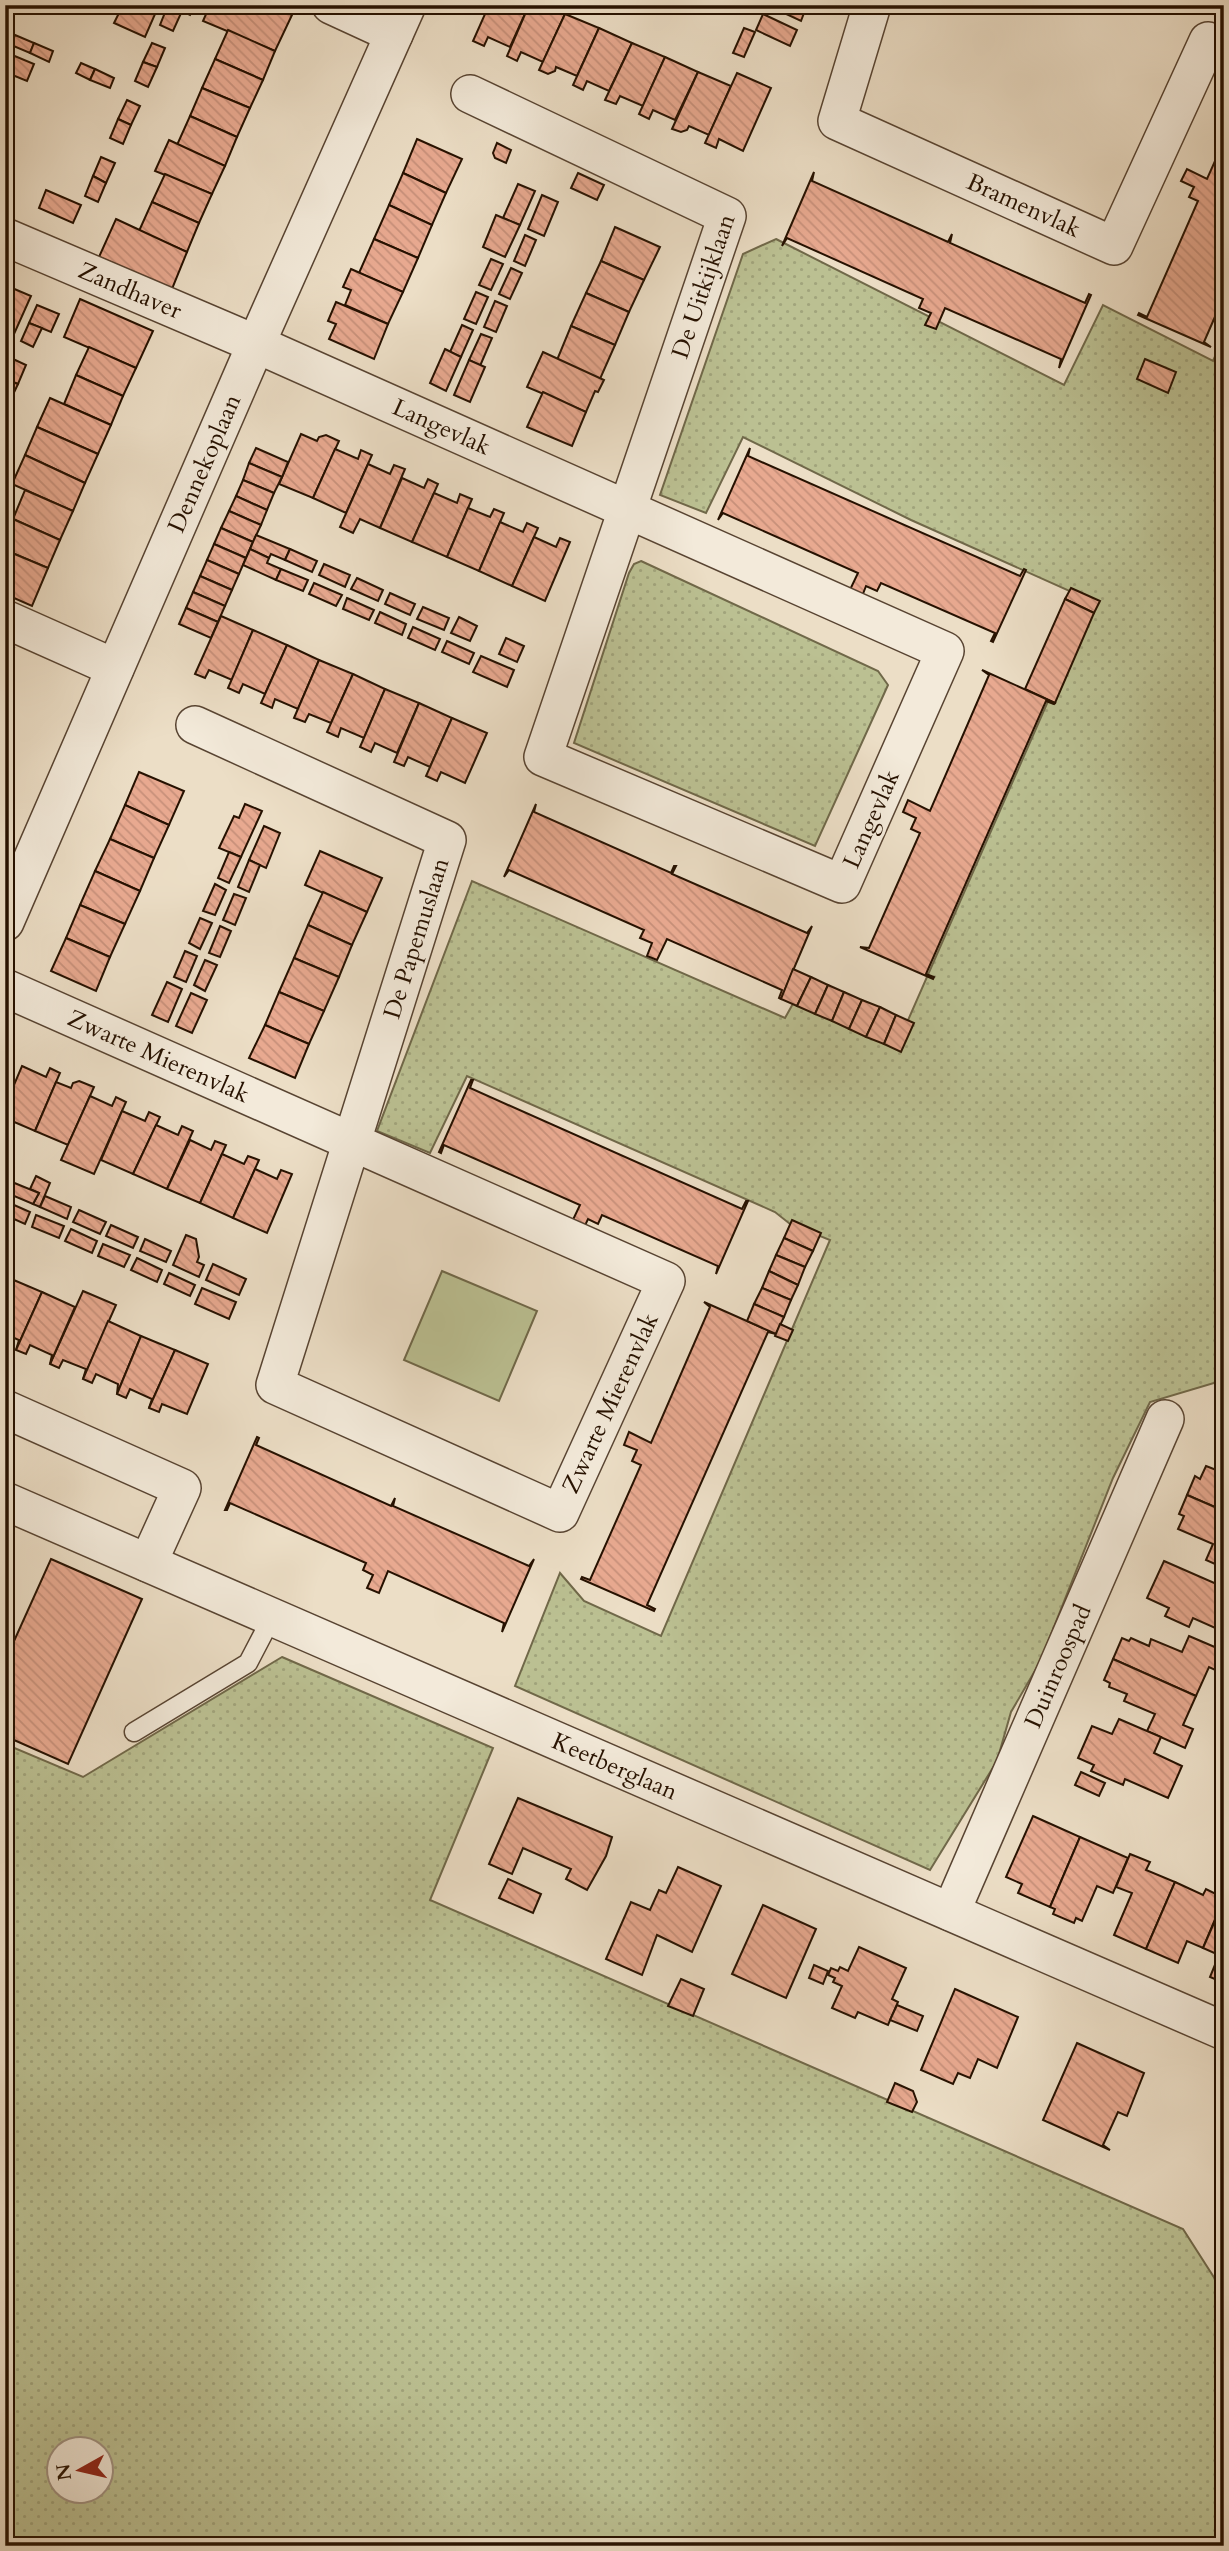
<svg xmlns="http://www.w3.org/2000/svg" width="1229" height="2551" viewBox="0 0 1229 2551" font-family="Cardo,serif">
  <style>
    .grass { fill: url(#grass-dots); stroke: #706849; stroke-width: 2; fill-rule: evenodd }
    .green { fill: #bbc092; stroke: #706849; stroke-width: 2 }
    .building { fill: url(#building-back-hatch); stroke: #261100; stroke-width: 2 }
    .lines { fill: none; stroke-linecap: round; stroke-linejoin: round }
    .service-casing { stroke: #584432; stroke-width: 21 }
    .minor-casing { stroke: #584432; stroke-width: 40 }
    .service { stroke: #f3eada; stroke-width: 18 }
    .minor { stroke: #f3eada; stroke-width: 37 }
    .labels { text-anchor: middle; stroke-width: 6; stroke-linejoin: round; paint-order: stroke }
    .street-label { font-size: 24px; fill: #261100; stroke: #f3eada }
  </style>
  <defs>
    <pattern id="grass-dots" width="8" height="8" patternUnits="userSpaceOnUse" patternTransform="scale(1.75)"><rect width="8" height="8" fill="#bbc092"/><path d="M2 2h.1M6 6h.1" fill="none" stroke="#a1a47c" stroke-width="1.8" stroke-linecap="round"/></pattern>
    <pattern id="building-back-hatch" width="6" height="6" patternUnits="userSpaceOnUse" patternTransform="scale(1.75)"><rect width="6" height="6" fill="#e8a990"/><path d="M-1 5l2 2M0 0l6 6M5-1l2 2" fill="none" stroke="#c7907a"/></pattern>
  </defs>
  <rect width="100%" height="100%" fill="#ecdec6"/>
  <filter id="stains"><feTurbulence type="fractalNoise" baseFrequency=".00286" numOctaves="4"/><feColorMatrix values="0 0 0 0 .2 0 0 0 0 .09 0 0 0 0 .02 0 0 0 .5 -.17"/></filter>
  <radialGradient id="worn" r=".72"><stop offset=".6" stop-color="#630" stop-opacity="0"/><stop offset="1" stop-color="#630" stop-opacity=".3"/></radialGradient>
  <g class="grass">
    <polygon points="776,239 1064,385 1103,305 1213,361 1224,336 1224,1380 1150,1402 1113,1478 1040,1662 1011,1712 997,1761 930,1870 515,1686 560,1573 584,1601 661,1636 830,1240 790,1224 775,1212 467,1076 430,1153 377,1131 472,881 785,1018 795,1000 898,1043 1092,601 911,520 743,437 706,513 660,495 743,254"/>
    <polygon points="641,561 878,671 888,685 815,846 574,743 629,573 634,564"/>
    <path d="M282,1657L493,1748L430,1900L1183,2229L1224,2293V2546H5V1744L83,1777ZM60,2450H102V2492H60Z"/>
  </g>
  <polygon class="green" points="442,1271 537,1311 499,1401 404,1360"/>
  <g class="building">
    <polygon points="103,5 123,5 120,12"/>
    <polygon points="123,5 159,5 145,37 114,23"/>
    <polygon points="168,5 182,11 173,31 160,25"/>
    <polygon points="170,5 195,5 190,15"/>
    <polygon points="210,5 270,5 292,15 275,51 203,21"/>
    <polygon points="489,5 529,5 510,47 488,37 484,46 473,41"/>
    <polygon points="529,5 546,5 565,14 543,62 521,52 517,61 507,56"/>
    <polygon points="767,5 807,5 801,21"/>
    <polygon points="565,14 599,28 577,76 556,67 555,71 548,74 539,70"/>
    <polygon points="763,14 797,30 790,46 756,30"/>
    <polygon points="599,28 632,43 609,91 587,81 583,90 573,85"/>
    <polygon points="744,28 755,32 744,57 733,53"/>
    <polygon points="228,30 275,51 263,80 215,59"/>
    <polygon points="15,35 34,43 30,53 11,45"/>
    <polygon points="34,43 53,51 49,62 30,53"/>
    <polygon points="152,43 165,48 157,67 143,62"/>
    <polygon points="632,43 665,57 643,106 620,96 616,104 605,100"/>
    <polygon points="5,52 34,64 27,81 5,72"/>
    <polygon points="665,57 698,72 675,120 653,110 649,119 639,114"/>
    <polygon points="215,59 263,80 250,108 202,88"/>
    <polygon points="143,62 157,67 148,87 135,81"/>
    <polygon points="81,63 95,69 90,80 76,73"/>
    <polygon points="95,69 114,78 110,88 90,80"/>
    <polygon points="698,72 731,86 709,135 689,126 687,130 681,132 672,129"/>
    <polygon points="737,73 771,88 743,151 719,139 716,148 705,143"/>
    <polygon points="202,88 250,108 237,137 190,116"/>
    <polygon points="127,100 140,106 131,125 118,119"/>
    <polygon points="190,116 237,137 225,166 177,145"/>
    <polygon points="118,119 131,125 123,144 110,138"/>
    <polygon points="417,139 462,159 446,193 403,173"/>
    <polygon points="169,140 225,166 212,194 155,171"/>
    <polygon points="1224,141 1224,296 1204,342 1211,347 1138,315 1139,313 1147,317 1198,201 1189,197 1194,187 1181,181 1187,169 1207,179"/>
    <polygon points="497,143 511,150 506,163 495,158 493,153"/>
    <polygon points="101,157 115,163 106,183 93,176"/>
    <polygon points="814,172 812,181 948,242 952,234 950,243 1085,303 1089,294 1091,295 1059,368 1061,359 945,308 936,329 925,325 931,313 919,308 923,299 787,238 782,246"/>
    <polygon points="403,173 446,193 432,225 389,205"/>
    <polygon points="578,173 604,185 597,200 571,188"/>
    <polygon points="165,174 212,194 199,223 152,202"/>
    <polygon points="93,176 106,183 98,202 85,196"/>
    <polygon points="518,184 535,191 520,225 503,218"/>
    <polygon points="46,190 81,205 73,223 39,208"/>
    <polygon points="542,195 558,202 544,236 528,229"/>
    <polygon points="152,202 199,223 187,252 139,231"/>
    <polygon points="389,205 432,225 418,258 374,239"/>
    <polygon points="496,215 520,225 505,257 483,247"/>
    <polygon points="116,219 187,252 172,289 99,257"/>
    <polygon points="615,227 660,247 644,280 601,261"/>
    <polygon points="525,235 536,240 525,266 514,261"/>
    <polygon points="374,239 418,258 403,292 359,273"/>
    <polygon points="491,259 503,264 491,290 479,285"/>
    <polygon points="601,261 644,280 629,312 586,293"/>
    <polygon points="511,268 522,273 510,299 499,294"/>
    <polygon points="351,269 403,292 388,324 345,305 351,290 343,287"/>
    <polygon points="5,285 31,296 10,343 5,341"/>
    <polygon points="476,292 488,297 476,324 464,319"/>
    <polygon points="586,293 629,312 615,345 571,326"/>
    <polygon points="80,299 153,331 136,368 64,337"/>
    <polygon points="495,301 507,306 496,332 484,327"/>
    <polygon points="336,302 388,324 374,359 329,339 336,324 328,321"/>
    <polygon points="37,305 59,314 51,332 29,323"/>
    <polygon points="29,323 42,328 33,347 21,341"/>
    <polygon points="462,325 473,330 461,357 450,352"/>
    <polygon points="571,326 615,345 600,379 557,360"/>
    <polygon points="481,334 492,338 480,366 469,360"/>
    <polygon points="89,347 136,368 123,396 76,375"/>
    <polygon points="445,349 461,357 446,391 430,383"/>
    <polygon points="543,352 604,380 598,392 595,391 586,412 527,387"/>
    <polygon points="13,359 26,365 18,384 5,379"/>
    <polygon points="1145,359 1176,372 1168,393 1137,379"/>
    <polygon points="469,360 485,367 470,402 454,395"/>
    <polygon points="76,375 123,396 111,425 64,404"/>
    <polygon points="5,379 18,384 9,403 5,402"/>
    <polygon points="543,392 586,412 572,446 527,427"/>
    <polygon points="50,398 111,425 98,454 37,427"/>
    <polygon points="37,427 98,454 85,483 25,455"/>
    <polygon points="301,434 317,441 319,437 326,435 339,441 313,498 279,484"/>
    <polygon points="256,448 288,462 282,477 249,463"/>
    <polygon points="750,448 748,456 1020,576 1024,569 1026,570 993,642 991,641 995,633 881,583 877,591 866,586 861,599 848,594 858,573 723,513 718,520"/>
    <polygon points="335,449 358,459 361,450 372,455 346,513 313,498"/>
    <polygon points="25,455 85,483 73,511 12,484"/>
    <polygon points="249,463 282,477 274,493 243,480"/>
    <polygon points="368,464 390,474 394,465 405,469 380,528 360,519 353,533 340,527"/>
    <polygon points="402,478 424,488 428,479 438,484 412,542 380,528"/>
    <polygon points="243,480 274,493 267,510 236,496"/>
    <polygon points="25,490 73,511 60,540 13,519"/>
    <polygon points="434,493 457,503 460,494 472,499 447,557 412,542"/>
    <polygon points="236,496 267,510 261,525 229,511"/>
    <polygon points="468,508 490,517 494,509 504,513 479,571 447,557"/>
    <polygon points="229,511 261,525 253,542 221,528"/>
    <polygon points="13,519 60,540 48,568 5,550 5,537"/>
    <polygon points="500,522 523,532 527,523 538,528 512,586 479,571"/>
    <polygon points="221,528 253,542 246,558 214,544"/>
    <polygon points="256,535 290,549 285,560 271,554 269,558 250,549"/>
    <polygon points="534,537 556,547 560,538 570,542 545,601 512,586"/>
    <polygon points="214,544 246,558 239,574 207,560"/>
    <polygon points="250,549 269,558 267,563 281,569 276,580 243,565"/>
    <polygon points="290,549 317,561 312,572 285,560"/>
    <polygon points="5,550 48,568 32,606 5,594"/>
    <polygon points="207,560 239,574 232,590 200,576"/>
    <polygon points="324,564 350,575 345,587 319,575"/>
    <polygon points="281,569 308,580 303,591 276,580"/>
    <polygon points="200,576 232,590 225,606 193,592"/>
    <polygon points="357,578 383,590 378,601 351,589"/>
    <polygon points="314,583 342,595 336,606 309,594"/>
    <polygon points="1071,588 1100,601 1094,613 1065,599"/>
    <polygon points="193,592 225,606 218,622 186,608"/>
    <polygon points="390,593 415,604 410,615 385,604"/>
    <polygon points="347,598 374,610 369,620 343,609"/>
    <polygon points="1065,599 1094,613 1055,703 1025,689"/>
    <polygon points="423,607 449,618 444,630 417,619"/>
    <polygon points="186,608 218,622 211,638 179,624"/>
    <polygon points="380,612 406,624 402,635 375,623"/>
    <polygon points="221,616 253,630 232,680 209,670 205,678 195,674"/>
    <polygon points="459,617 477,626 470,641 451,633"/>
    <polygon points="413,627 440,639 435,650 408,638"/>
    <polygon points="253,630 287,645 265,694 243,684 239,693 228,688"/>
    <polygon points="506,638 524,646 517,662 499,654"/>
    <polygon points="447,641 474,653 469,664 442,652"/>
    <polygon points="5,644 14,648 5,667"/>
    <polygon points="287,645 319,660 298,709 275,699 272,708 261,703"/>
    <polygon points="481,656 514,670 507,687 473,672"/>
    <polygon points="319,660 353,674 331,723 309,714 305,722 294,718"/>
    <polygon points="982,670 1055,703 1054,704 1046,701 926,974 934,977 933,979 860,947 869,948 920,833 911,829 916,818 903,812 908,800 930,811 989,675"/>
    <polygon points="353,674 385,689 364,738 341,728 338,737 327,732"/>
    <polygon points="385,689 419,703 397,753 375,743 371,752 360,747"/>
    <polygon points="419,703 452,718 430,767 408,757 404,766 394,762"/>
    <polygon points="452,718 487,733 465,783 441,772 437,781 426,776"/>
    <polygon points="139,772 184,791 169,825 125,805"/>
    <polygon points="245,804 262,811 241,857 219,848 234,816 239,818"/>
    <polygon points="536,804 534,812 671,873 674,866 676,866 672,874 807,933 812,926 781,999 779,998 782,990 667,939 657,960 647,956 652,943 640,938 644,930 509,870 504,877"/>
    <polygon points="125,805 169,825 154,858 110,839"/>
    <polygon points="264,826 280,833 266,868 249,860"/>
    <polygon points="110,839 154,858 140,891 95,871"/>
    <polygon points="320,851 382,878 367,912 305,885"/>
    <polygon points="229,852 241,857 229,883 218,878"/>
    <polygon points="249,860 260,865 249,892 238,887"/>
    <polygon points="95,871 140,891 125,924 80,905"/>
    <polygon points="215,884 226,890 215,915 203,911"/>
    <polygon points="323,892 367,912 352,945 308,925"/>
    <polygon points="234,894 246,898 235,925 223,920"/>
    <polygon points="80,905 125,924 110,957 66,938"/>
    <polygon points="200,918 212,923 200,949 189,943"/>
    <polygon points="308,925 352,945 339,977 294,958"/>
    <polygon points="220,926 231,931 220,957 209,953"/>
    <polygon points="66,938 110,957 96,991 51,971"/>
    <polygon points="185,951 197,956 186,982 174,977"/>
    <polygon points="294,958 339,977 324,1011 279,992"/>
    <polygon points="205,960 217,965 205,991 194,985"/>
    <polygon points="793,969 811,977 797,1006 781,999"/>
    <polygon points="811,977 828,985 815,1014 797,1006"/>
    <polygon points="167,982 182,989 168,1022 152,1015"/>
    <polygon points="828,985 844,992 832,1021 815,1014"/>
    <polygon points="279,992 324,1011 309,1044 265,1025"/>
    <polygon points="844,992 862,1000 849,1029 832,1021"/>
    <polygon points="191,993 207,1000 192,1033 176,1026"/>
    <polygon points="862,1000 880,1007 866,1037 849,1029"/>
    <polygon points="880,1007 896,1015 884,1044 866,1037"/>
    <polygon points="896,1015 914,1023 901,1052 884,1044"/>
    <polygon points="265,1025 309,1044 295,1078 249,1058"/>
    <polygon points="22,1066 46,1077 50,1068 60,1073 35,1131 5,1118 5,1106"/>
    <polygon points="471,1080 473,1080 470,1088 742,1209 746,1201 748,1201 716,1274 718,1266 602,1215 598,1224 588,1219 582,1232 570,1226 580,1205 444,1145 441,1153 439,1152"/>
    <polygon points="79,1081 94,1087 68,1145 35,1131 56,1082 71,1088 73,1083"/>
    <polygon points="90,1096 112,1106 116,1097 126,1102 94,1174 61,1160"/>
    <polygon points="122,1111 145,1121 149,1112 160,1117 133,1174 101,1160"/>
    <polygon points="156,1125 178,1135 182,1126 193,1131 167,1189 133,1174"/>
    <polygon points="190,1140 211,1150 215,1141 226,1145 200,1203 167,1189"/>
    <polygon points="222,1154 244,1164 248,1156 259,1160 233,1218 200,1203"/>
    <polygon points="255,1169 277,1179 281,1170 292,1174 267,1233 233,1218"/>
    <polygon points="36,1176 50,1183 40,1207 33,1204 39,1193 30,1189"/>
    <polygon points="5,1179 12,1182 5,1197"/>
    <polygon points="12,1182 39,1193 33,1204 7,1193"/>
    <polygon points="45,1196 71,1207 67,1219 40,1207"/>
    <polygon points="5,1201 30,1212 25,1224 5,1215"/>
    <polygon points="79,1210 106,1222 100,1234 73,1222"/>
    <polygon points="36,1215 64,1226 59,1238 32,1227"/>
    <polygon points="792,1220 821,1233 813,1251 784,1238"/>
    <polygon points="111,1225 138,1237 133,1248 106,1236"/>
    <polygon points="71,1229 97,1241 92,1253 65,1241"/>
    <polygon points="186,1235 196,1239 199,1257 197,1262 204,1265 199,1277 173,1265"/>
    <polygon points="784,1238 813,1251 805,1267 776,1255"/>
    <polygon points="145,1239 171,1251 166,1262 140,1251"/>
    <polygon points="103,1244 130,1255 124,1267 98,1256"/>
    <polygon points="776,1255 805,1267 798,1285 769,1271"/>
    <polygon points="137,1258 162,1270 157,1282 131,1270"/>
    <polygon points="213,1264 246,1279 239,1295 206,1280"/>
    <polygon points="769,1271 798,1285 791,1300 762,1288"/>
    <polygon points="169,1273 195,1285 190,1296 164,1284"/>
    <polygon points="9,1278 42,1292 16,1350 19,1340 5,1334 5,1286"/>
    <polygon points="202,1288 236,1302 229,1319 195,1304"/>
    <polygon points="762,1288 791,1300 784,1317 754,1304"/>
    <polygon points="83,1291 116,1305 83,1379 86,1369 63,1360 59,1368 50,1364"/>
    <polygon points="42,1292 75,1307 50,1364 52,1355 30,1345 26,1354 16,1350"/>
    <polygon points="704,1302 776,1334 768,1332 647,1605 655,1609 654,1611 581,1579 582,1577 590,1580 641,1465 632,1461 637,1450 624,1445 629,1432 651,1443 710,1307"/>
    <polygon points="754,1304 784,1317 776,1334 747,1321"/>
    <polygon points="108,1321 141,1336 117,1394 118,1384 96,1374 92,1383 83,1379"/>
    <polygon points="780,1324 793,1330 788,1341 775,1336"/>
    <polygon points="141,1336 175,1350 149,1408 152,1399 130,1389 126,1398 117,1394"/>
    <polygon points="175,1350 208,1364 187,1414 162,1404 159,1412 149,1408"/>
    <polygon points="257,1437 259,1438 256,1445 391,1506 395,1498 393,1506 529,1566 534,1559 502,1632 504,1623 388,1571 379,1593 367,1588 373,1575 363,1570 366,1563 230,1503 227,1510 225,1510"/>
    <polygon points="1206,1466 1224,1473 1224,1511 1187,1495 1195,1476 1200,1479"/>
    <polygon points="1187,1495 1224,1511 1224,1568 1206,1560 1213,1544 1178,1529 1184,1516 1179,1514"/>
    <polygon points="51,1559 142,1599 68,1764 5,1736 5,1661"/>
    <polygon points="1164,1561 1221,1586 1224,1581 1222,1631 1193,1618 1189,1627 1165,1616 1169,1608 1147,1598"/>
    <polygon points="1189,1636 1224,1651 1224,1674 1209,1667 1196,1696 1113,1659 1122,1638 1129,1641 1131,1638 1149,1646 1151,1639 1182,1652"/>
    <polygon points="1113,1659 1196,1696 1183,1725 1193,1729 1185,1748 1147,1731 1155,1714 1124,1701 1127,1694 1109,1687 1110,1683 1104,1680"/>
    <polygon points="1119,1719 1161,1737 1154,1753 1182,1766 1168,1798 1125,1779 1123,1785 1091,1771 1094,1765 1078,1758 1092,1726 1112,1734"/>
    <polygon points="1081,1772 1105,1783 1099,1796 1075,1785"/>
    <polygon points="518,1798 612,1837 606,1856 587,1890 566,1879 571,1869 523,1848 512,1874 489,1864"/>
    <polygon points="1033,1816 1080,1837 1050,1907 1018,1893 1022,1884 1006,1877"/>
    <polygon points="1080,1837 1128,1858 1113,1893 1097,1886 1082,1921 1076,1918 1074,1923 1053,1914 1055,1909 1050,1907"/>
    <polygon points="1130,1854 1150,1862 1146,1870 1175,1882 1146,1949 1114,1935 1132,1893 1116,1887"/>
    <polygon points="678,1867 721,1886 692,1952 657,1935 642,1975 606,1959 631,1902 650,1910 659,1890 666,1893"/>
    <polygon points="508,1879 541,1894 533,1913 499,1898"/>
    <polygon points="1175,1882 1203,1895 1206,1889 1224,1898 1203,1948 1187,1941 1178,1963 1146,1949"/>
    <polygon points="1224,1900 1224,1983 1210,1977 1219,1955 1203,1948"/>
    <polygon points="763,1905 816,1929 786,1998 732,1974"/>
    <polygon points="859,1947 906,1968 892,1999 898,2002 888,2025 858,2012 855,2018 832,2008 842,1986 833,1982 835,1978 828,1975 831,1968 838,1971 840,1967 848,1971"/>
    <polygon points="814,1965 828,1971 823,1984 809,1978"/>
    <polygon points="681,1979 704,1989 693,2016 668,2006"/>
    <polygon points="955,1989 1018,2017 997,2068 978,2059 970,2078 958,2073 953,2084 921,2070"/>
    <polygon points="897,2005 923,2016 917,2031 890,2020"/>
    <polygon points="1077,2043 1144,2073 1127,2116 1118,2112 1103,2145 1110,2150 1043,2120"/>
    <polygon points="895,2083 913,2091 917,2102 912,2112 887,2102"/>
  </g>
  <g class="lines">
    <g class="service-casing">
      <polyline id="service" points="134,1732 248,1663 272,1617"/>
    </g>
    <g class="minor-casing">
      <g id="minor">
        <polyline points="331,5 394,34"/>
        <path id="s1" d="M872,5L837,121L1114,246L1208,41"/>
        <path id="s2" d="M5,237L256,344L945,651L842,884L543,757L727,216L470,94"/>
        <polyline points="5,619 115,668"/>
        <path id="s3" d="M5,922L256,344L407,5"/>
        <path id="s4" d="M5,988L666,1281L560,1513L275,1385L447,840L195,725"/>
        <polyline points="5,1409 182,1488 148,1563"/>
        <path id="s5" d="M5,1501L1224,2031"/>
        <path id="s6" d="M951,1912L1165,1419"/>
      </g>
    </g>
    <use href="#service" class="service"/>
    <use href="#minor" class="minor"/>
  </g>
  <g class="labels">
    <g class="street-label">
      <text dy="8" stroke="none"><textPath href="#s1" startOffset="326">Bramenvlak</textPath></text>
      <text dy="8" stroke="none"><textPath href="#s2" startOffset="2104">De Uitkijklaan</textPath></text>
      <text dy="8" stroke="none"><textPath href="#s2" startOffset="136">Zandhaver</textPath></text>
      <text dy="8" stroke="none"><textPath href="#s2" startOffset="476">Langevlak</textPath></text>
      <text dy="8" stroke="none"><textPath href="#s3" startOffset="500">Dennekoplaan</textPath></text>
      <text transform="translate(871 819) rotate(-66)" y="8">Langevlak</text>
      <text dy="8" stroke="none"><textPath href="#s4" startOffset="1759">De Papemuslaan</textPath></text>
      <text dy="8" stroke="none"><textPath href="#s4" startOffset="168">Zwarte Mierenvlak</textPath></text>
      <text transform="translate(610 1403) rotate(-65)" y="8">Zwarte Mierenvlak</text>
      <text dy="8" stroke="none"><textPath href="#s6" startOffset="268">Duinroospad</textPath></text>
      <text dy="8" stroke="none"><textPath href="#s5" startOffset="665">Keetberglaan</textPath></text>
    </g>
  </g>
  <rect width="1229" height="2551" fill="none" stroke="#ecdec6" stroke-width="28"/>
  <rect x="7" y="7" width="1215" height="2537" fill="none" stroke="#261100" stroke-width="3.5"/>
  <rect x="14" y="14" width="1201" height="2523" fill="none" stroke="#261100" stroke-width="2"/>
  <g transform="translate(80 2470) rotate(262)"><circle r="33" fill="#f3eada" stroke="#a19383" stroke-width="2"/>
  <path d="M0-5L12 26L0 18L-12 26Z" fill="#8f2418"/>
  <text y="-10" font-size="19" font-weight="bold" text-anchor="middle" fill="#261100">N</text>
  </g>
  <rect width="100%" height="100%" filter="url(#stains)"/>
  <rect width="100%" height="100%" fill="url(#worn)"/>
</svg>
